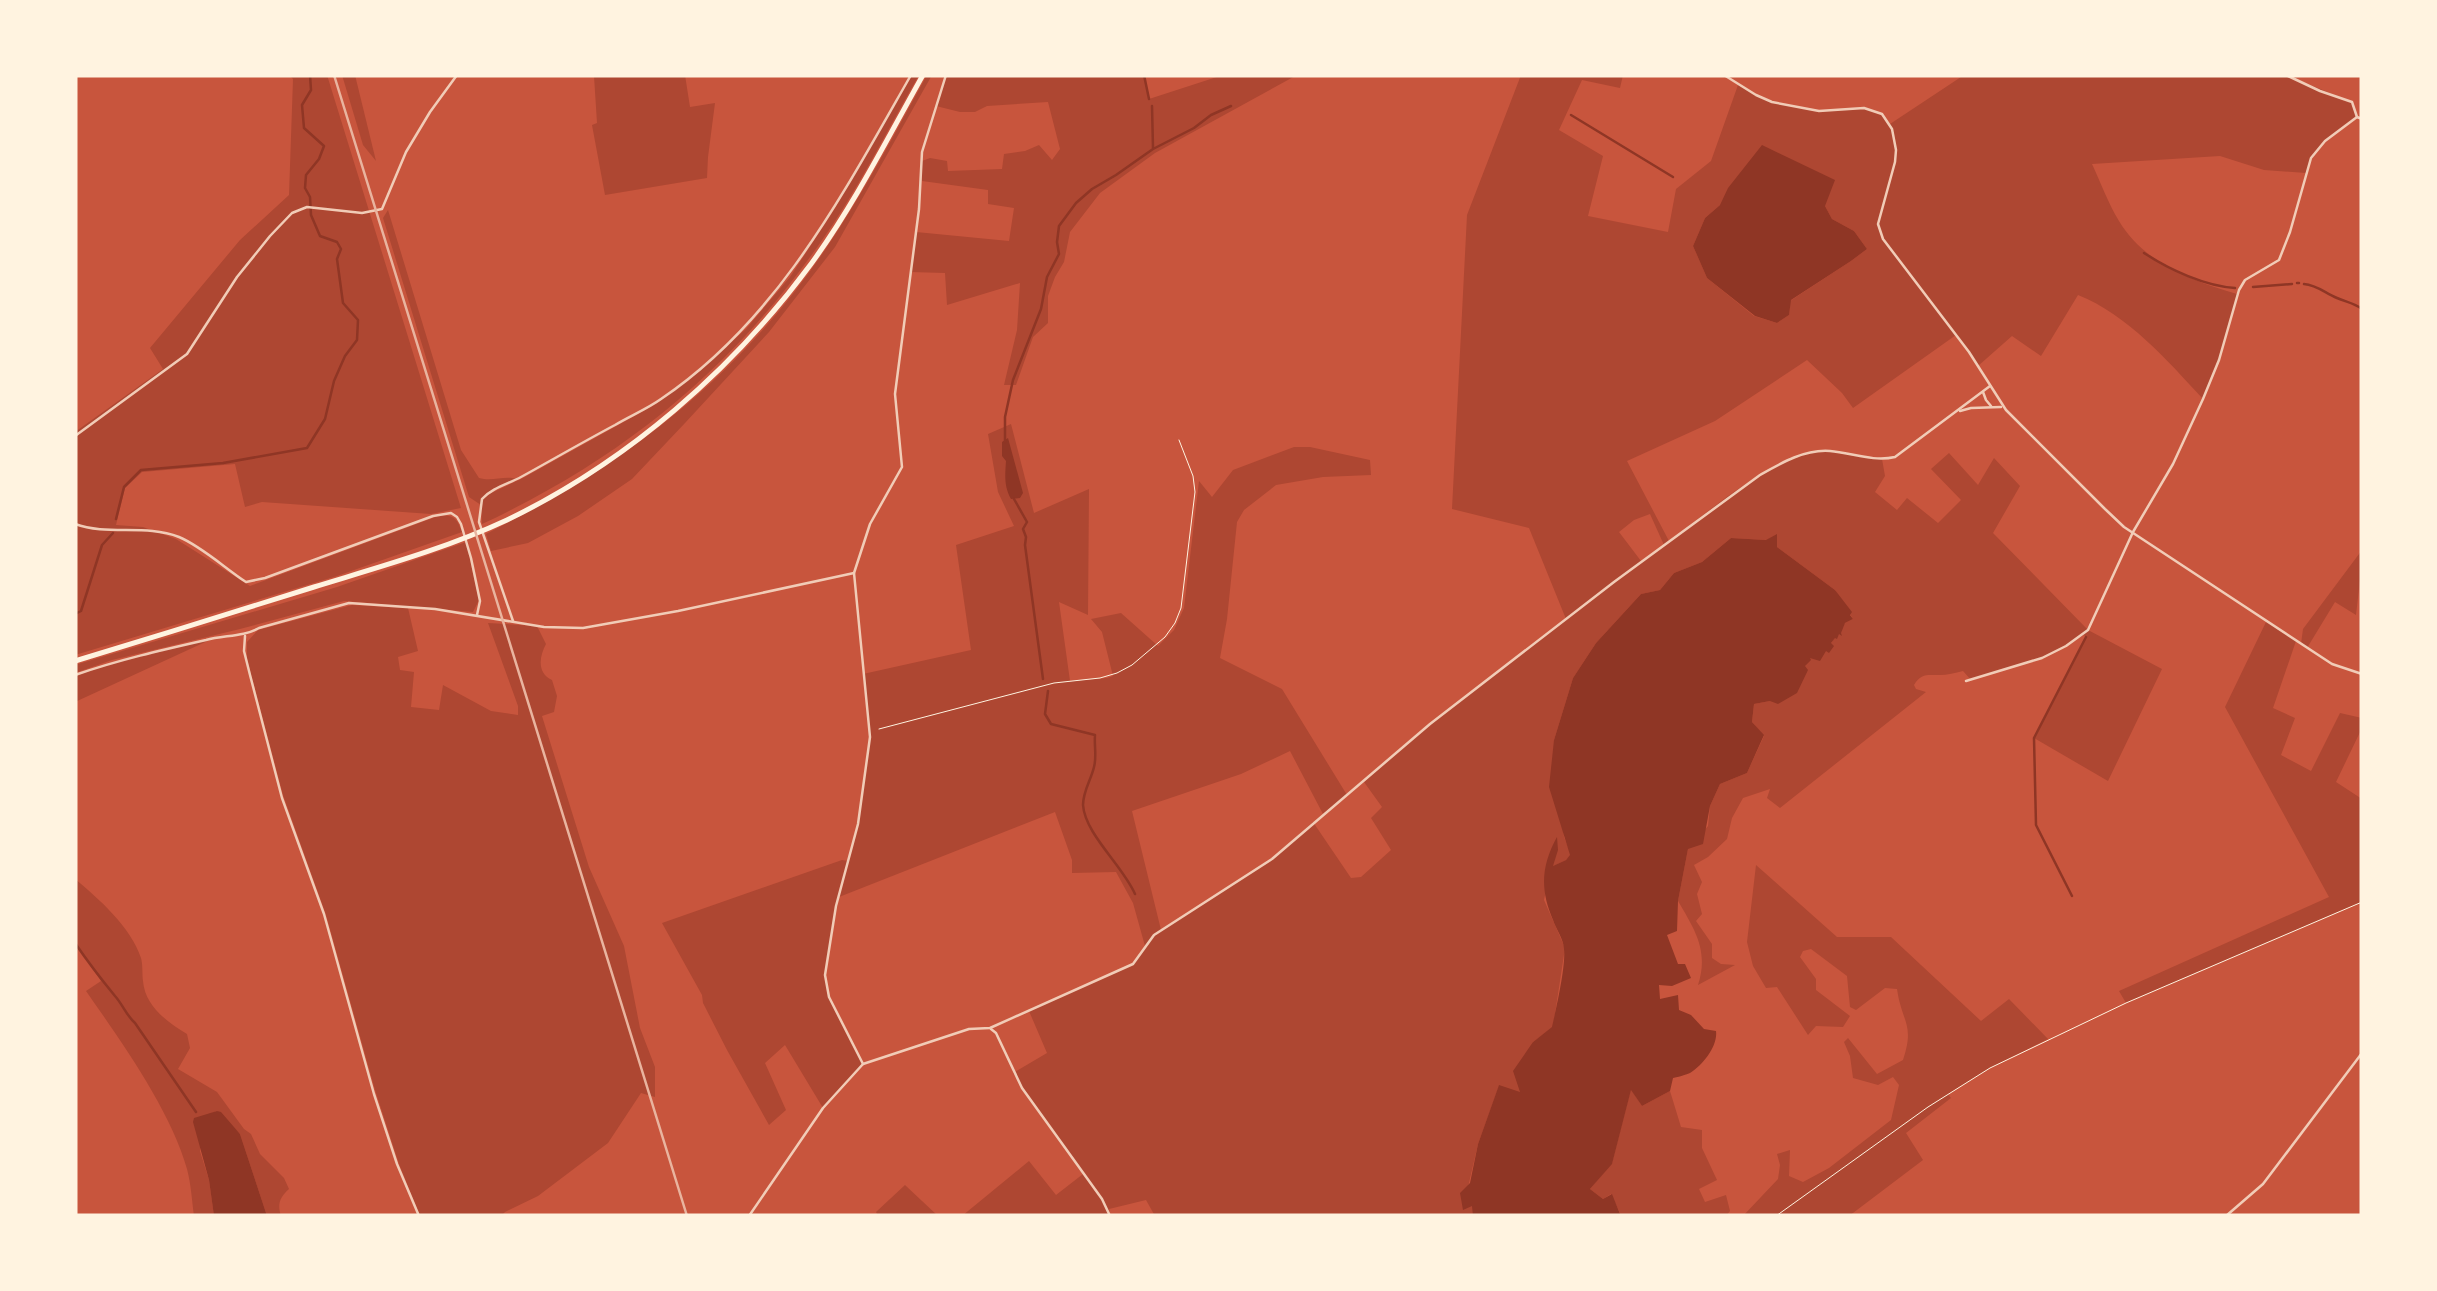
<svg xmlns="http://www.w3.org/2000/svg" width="2437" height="1291" viewBox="0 0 2437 1291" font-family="'Public Sans',sans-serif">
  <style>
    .green { fill: #ae4732; fill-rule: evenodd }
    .water { fill: #8f3625 }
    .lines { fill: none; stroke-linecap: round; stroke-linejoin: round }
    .stream { stroke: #8f3625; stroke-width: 2.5 }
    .path { stroke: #fff3e0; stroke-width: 1 }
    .minor { stroke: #f1ccb7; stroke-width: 2.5 }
    .trunk { stroke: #fff3e0; stroke-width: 5 }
    .rail { stroke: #e9b49f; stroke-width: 2.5 }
  </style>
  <rect width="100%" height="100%" fill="#c8553d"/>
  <g class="green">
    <path d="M289,75H327L461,508L431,514L262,502L245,507L235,464L142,472L125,488L116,525L143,527L176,539L250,586L438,516C453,514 457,518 462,532L337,576L75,655V432L163,369L150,348L240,240L289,195L293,79Z"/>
    <polygon points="342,75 355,75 376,161 363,145"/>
    <polygon points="618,75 685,75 690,107 715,103 708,157 707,178 605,195 592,125 597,123 594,76"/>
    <path d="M912,75H919C886,132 857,192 818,246C729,372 621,459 482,524L481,505L469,497L383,218L388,210L461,450L479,478C493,482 504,475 517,479L490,491L487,495L523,478L656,404L692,377L746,329L790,277L832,213Z"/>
    <path d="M927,75H932L835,247L769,332L685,423L632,479L578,516L528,543L491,551L486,534C628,462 737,380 827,247C864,192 895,133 927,75Z"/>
    <polygon points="946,75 1144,75 1149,99 1223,75 1297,75 1155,153 1100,193 1070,232 1064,262 1055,277 1048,296 1048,323 1033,337 1016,385 1004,385 1017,330 1020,283 947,305 945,273 910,272 916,232 1009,241 1014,208 988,204 988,190 922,181 922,161 930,158 947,161 948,171 1002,169 1004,154 1025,151 1039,145 1052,160 1060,149 1048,102 987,106 975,112 960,112 936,106"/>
    <path d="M1521,75H1623L1620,88L1582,80L1559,130L1603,156L1588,216L1668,232L1676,189L1711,161L1738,85C1762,99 1787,107 1815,110C1844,113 1869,97 1890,124L1964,75H2286L2352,102L2357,117C2336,132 2313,147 2306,173L2264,170L2220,156L2092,164C2101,183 2108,203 2119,221C2144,263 2192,281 2237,294L2219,360L2203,399C2167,360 2128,315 2078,295L2041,356L2012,336L1978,366L1956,335L1853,408L1842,393L1807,360L1715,421L1627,461L1669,541C1707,513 1773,455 1820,451C1840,450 1862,457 1882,459L1885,476L1875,492L1897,510L1907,498L1938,523L1961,500L1931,469L1949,453L1978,485L1994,458L2020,486L1993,533L2088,630L2162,669L2108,781L2034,738L2086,638L2084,635L2042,658L1971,680L1963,671C1955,673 1947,675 1940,675C1927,675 1921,673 1914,685L1916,689L1926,692L1780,808L1767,798L1770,789L1743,798L1732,818L1727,839L1708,857L1694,865L1702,882L1697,894L1702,914L1696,921L1712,944V958L1721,964L1735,965L1698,985C1709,951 1695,930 1678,901L1688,849L1708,826L1710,806L1720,784L1747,773L1764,736L1752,722L1754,704L1770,701L1805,666L1809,658L1831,643L1845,623L1853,619L1835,590L1777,547L1776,535L1767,540L1731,538L1702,562L1674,573L1660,590L1641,594L1596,643L1573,678L1554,740L1564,837L1571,855L1566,860L1552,867L1557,840L1544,900L1565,948L1553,1027L1533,1042L1520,1093L1499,1086L1478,1144L1463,1209L1473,1205V1216H1155L1146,1200L1109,1209L1110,1216H962L1029,1161L1056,1195L1083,1174L1013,1073L1047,1053L1029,1011L1133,964L1145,946L1133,903L1116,872L1072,873V860L1055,812L839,897L825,975L827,991L863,1064L823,1108L785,1045L765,1063L786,1110L769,1125L727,1050L703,1003L702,995L662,923L842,860L848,861L858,824L870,737L863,674L971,650L956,545L1014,526L998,492L988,434L1011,424L1034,513L1089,489L1088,615L1059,602L1070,681L1107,678L1113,676L1102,632L1091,619L1121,613L1158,646L1174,630L1184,608L1199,481L1212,497L1233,470L1294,447H1310L1370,460L1371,475L1323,477L1276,485L1244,510L1237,522L1227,619L1220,658L1282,689L1347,795L1323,814L1290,751L1241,774L1132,811L1161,930L1272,859L1313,822L1351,878L1361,877L1391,850L1371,818L1382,807L1364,782L1430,724L1566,619L1529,528L1452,509L1467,215ZM1720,205L1825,206L1832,219L1854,231L1867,249L1851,261L1790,301L1789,315L1777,323L1754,316L1707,278L1693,246L1705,218ZM1650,514L1664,545L1641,561L1619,532L1634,520Z"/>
    <polygon points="466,542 479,600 473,612 344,601 240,629 112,660 75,673 75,665 337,587"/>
    <polygon points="2362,550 2362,579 2360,580 2356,615 2335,602 2307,648 2301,644 2303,629"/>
    <path d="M352,605L408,608L418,651L398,657L400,670L414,672L411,707L439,710L443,685L491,711L518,715V706L488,623L537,626L546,644C539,657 537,673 552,680L557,696L554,712L542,716L589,867L624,946L640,1028L655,1067V1097L641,1093L608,1143L538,1196L505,1212L501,1216H420L399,1164L375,1090L326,915L283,795L247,659V642L258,630Z"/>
    <polygon points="2266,622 2296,641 2273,708 2295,718 2281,755 2311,771 2340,713 2362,718 2362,728 2336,782 2362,799 2362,902 2126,1003 2119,991 2329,897 2225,707"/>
    <polygon points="214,638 75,702 75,676 112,663"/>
    <path d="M1756,865L1837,937H1891L1981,1021L2009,999L2048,1039L1990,1068L1948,1094L1951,1098L1906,1133L1923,1160L1849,1216H1743L1778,1179L1780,1165L1777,1154L1790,1150L1789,1176L1803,1182L1829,1168L1891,1120L1899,1085L1893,1077L1878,1085L1853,1078L1850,1056L1844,1042L1848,1038L1877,1074L1903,1060C1915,1024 1902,1023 1897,989L1885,988L1856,1010L1850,1007L1847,976L1811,949L1803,951L1800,957L1816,979V990L1850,1016L1843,1027L1816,1026L1808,1035L1777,987L1766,988L1753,966L1747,942Z"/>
    <path d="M75,879C99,899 131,927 141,958C143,965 142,974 143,981C145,1006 167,1022 187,1034L190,1048L178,1069L217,1092L244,1129L251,1134L260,1154L284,1178L289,1189C280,1197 277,1204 281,1216H267L240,1134L217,1111L205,1116L200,1151L209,1180L214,1216H194C192,1201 191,1184 187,1169C171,1111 121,1041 86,991L101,981L75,943Z"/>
    <polygon points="1631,1089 1642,1106 1670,1091 1681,1127 1702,1130 1702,1148 1717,1180 1699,1189 1705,1202 1726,1195 1730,1211 1726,1216 1618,1216 1620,1213 1611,1194 1603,1199 1590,1189 1612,1163"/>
    <polygon points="905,1185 938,1216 878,1216 876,1212"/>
  </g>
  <g class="water">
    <polygon points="1762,145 1835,180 1825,206 1832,219 1854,231 1867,249 1851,261 1791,300 1789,315 1777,323 1755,316 1707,278 1693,246 1705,218 1720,205 1728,188"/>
    <path d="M1008,438L1023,493L1020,498L1011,499C1004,486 1005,476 1006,461L1002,456V442Z"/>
    <path d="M1777,534V547L1835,590L1852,612L1850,615L1853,619L1845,623L1841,633L1842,636L1839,634L1837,639L1835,638L1831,643L1834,646L1829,653L1826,651L1820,661L1810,658L1811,660L1805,666L1808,670L1797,693L1778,704L1770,701L1754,704L1752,722L1764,735L1747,773L1720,784L1710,806L1703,844L1688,849L1678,901L1677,931L1667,935L1678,964H1685L1691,978L1672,986L1659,985L1660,999L1678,995L1679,1010L1691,1015L1704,1029L1716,1031C1718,1046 1703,1065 1690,1073C1688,1074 1675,1078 1673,1078L1670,1091L1642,1106L1631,1090L1612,1164L1590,1189L1603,1199L1612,1194L1620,1214L1618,1216H1473L1472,1206L1463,1210L1460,1193L1470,1183L1478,1144L1499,1085L1520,1092L1513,1071L1533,1042L1552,1027C1556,1009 1566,966 1564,949C1564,940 1556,929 1553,920C1540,890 1541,866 1557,837L1558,850L1553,866L1566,860L1570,855L1549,787L1554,740L1573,678L1596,643L1641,594L1660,590L1674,573L1702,562L1731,538L1766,540Z"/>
    <polygon points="217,1111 221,1112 240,1134 267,1216 214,1216 209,1180 193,1122 194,1118"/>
  </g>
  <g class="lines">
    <g class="stream">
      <polyline points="1144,75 1149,99"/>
      <polyline points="1152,106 1153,148"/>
      <polyline points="1571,115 1673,177"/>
      <path d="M2144,253C2170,270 2205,286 2235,288"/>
      <polyline points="2297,283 2299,283"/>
      <path d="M2304,284C2317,285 2325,293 2337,298C2346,302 2354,303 2362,309"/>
      <polyline points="2253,287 2292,284"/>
      <polyline points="1005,442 1005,417 1013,380 1041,309 1047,277 1059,254 1057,242 1059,226 1076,203 1092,189 1116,175 1153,149 1194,128 1211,115 1231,106"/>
      <polyline points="1014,499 1027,522 1023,529 1026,537 1025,545 1043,679"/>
      <polyline points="116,519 124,487 141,470 223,463 307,448 325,419 334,381 345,356 357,340 358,320 343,303 337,259 341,249 337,242 320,236 311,215 310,197 305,188 306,175 319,159 324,146 304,128 302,105 311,90 310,75"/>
      <polyline points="75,614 81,611 102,545 113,533"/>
      <path d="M1048,691L1045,714L1051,724L1095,735C1094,746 1097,756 1094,767C1091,780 1083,791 1083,805C1085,834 1123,866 1135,894"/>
      <polyline points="2072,896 2036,825 2034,738 2086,637"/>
      <path d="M75,943C88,962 101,979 115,996C123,1005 126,1015 135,1023L196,1112"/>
    </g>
    <g class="path">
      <polyline points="879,729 1054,683 1100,678 1117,673 1132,665 1165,637 1175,623 1181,608 1195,492 1193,476 1179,440"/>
      <polyline points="1776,1216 1928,1107 1990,1068 2126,1003 2362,902"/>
    </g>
    <g class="minor">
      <polyline points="1724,75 1756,95 1772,102 1819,111 1864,108 1882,114 1892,129 1896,150 1895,162 1878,224 1883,239 1969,352 2006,410 2105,509 2124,527 2332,664 2362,674"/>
      <polyline points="2286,75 2320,91 2352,102 2357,117 2362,119"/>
      <polyline points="1983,392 1986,400 1991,406"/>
      <polyline points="1960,411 1971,408 2001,407"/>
      <polyline points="75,436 187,354 237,277 270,236 292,213 307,207 362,213 382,209 406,152 430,112 457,75"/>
      <path d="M75,524C108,536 145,524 179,537C201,546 226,569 246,582L265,578L433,516L451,513L457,517L461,524L471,558L480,601L477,615"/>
      <path d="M513,621L479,522L482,499C492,488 508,484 521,477C552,460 583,442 615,425C630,416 647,409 661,399C778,320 843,194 911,75"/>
      <polyline points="245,636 244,651 250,675 282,798 324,914 374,1094 397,1164 419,1216"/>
      <path d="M75,675C118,660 162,650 206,640C224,635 243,637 259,628L349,603L435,609L544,627L583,628L678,611L854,573"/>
      <polyline points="1966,681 2042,658 2066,646 2088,630 2133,532 2173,464 2203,399 2219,360 2239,290 2245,280 2279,260 2290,232 2311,158 2325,141 2357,117"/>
      <polyline points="991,1029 996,1033 1022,1088 1102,1199 1110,1216"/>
      <path d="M863,1064L969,1029L990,1028L1133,964L1154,935L1272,859L1430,724L1614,582L1760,475C1781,463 1805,449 1830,451C1852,453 1873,462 1895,457L1990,386"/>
      <polyline points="749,1216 823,1108 863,1064 829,997 825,975 836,906 858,824 870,737 854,573 870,524 902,467 895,394 919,209 922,152 946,75"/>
      <polyline points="2226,1216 2263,1184 2362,1053"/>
    </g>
    <path class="trunk" d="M75,661C155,637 234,612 314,587C379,567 445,549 507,520C627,462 732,371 811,264C854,205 887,139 923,75"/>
    <polyline class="rail" points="334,75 687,1216"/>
  </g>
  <rect width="2437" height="1291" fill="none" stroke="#fff3e0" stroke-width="155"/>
</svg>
